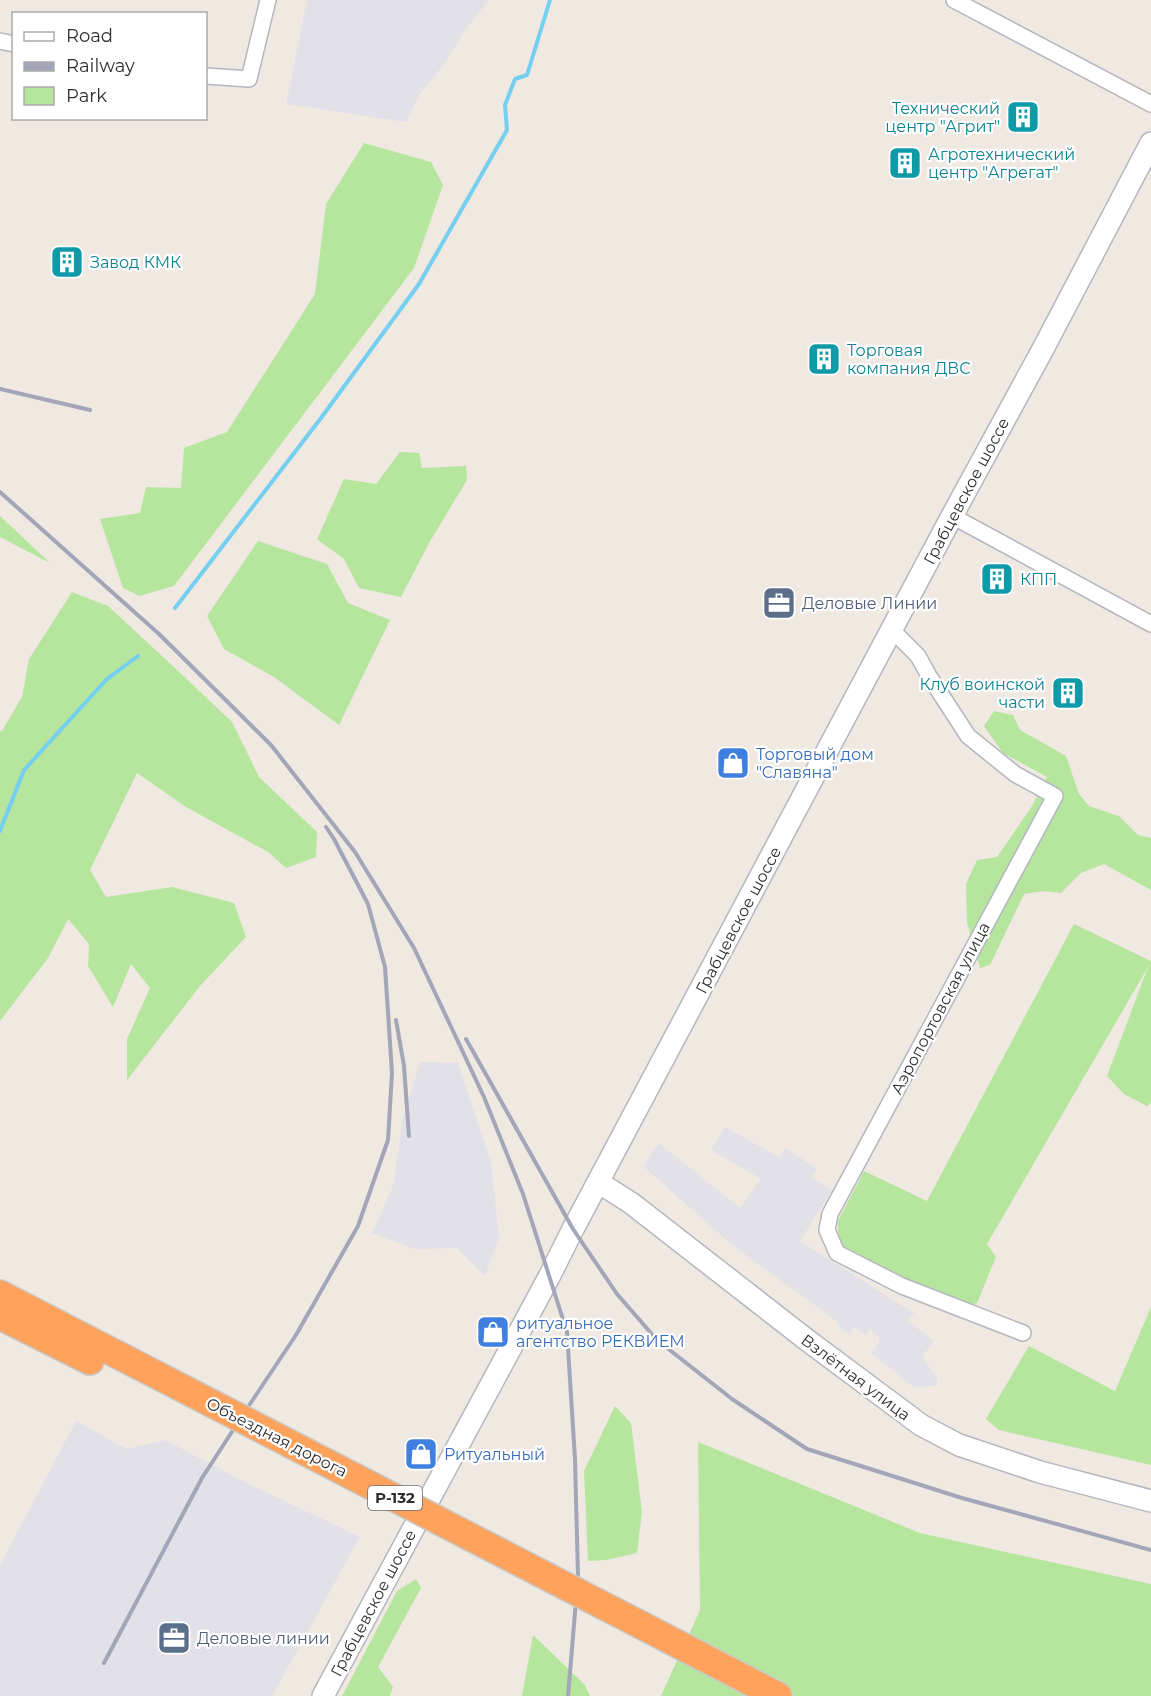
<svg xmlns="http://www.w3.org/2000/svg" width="1151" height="1696" viewBox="0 0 1151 1696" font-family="Montserrat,sans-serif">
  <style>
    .industrial { fill: #e3e1e8 }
    .green { fill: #b6e59e }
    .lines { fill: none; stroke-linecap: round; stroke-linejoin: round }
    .stream { stroke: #75cff0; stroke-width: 4 }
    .street-casing { stroke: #b4b7c1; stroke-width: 18 }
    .secondary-casing { stroke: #b4b7c1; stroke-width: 24 }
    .highway-casing { stroke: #c9c9c9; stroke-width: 30 }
    .street { stroke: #fff; stroke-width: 15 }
    .secondary { stroke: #fff; stroke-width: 21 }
    .highway { stroke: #ffa35c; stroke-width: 27 }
    .rail { stroke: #a3a6b8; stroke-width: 4 }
    .highway-bridge-casing { stroke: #c9c9c9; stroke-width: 30; stroke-linecap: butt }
    .highway-bridge { stroke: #ffa35c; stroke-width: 27 }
    .labels { text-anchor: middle; stroke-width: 4.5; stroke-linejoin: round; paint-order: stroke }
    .shield { fill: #fff; stroke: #6d6d6d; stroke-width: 1.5 }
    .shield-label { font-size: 15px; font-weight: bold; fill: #2e2e2e }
    .culture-label { font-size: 16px; fill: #0d838f; stroke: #fff; text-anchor: start }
    .street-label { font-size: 16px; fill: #2e2e2e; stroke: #fff }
    .service-label { font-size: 16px; fill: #4e5e75; stroke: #fff; text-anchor: start }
    .shop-label { font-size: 16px; fill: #366cbe; stroke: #fff; text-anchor: start }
  </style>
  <rect width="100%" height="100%" fill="#efe9e1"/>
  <g class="industrial">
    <polygon points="307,0 489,0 465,30 444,64 419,95 406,122 286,104"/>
    <polygon points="420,1062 458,1063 491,1162 499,1237 485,1276 457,1248 415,1249 372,1233 393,1186 403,1118"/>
    <polygon points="725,1127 779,1157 786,1148 817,1169 812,1177 832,1190 800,1241 914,1313 908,1321 934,1341 922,1357 938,1379 936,1385 915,1388 871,1353 879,1342 879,1337 870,1329 866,1335 854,1327 849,1334 838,1326 839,1323 731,1244 643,1166 659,1143 740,1208 761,1179 711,1150"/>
    <polygon points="76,1421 127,1449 165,1440 243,1481 360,1537 272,1696 0,1696 0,1565"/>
  </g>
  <g class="green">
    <polygon points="364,143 431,162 443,185 414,268 174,586 139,596 123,588 100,519 140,513 146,487 181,488 184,448 227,432 315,294 326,204"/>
    <polygon points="400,452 419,453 422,468 466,466 467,480 429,543 401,597 359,588 344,559 317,539 344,479 376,484"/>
    <polygon points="0,516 50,563 0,537"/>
    <polygon points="258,541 327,564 348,603 390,620 339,725 274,677 224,649 207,616"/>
    <polygon points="72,592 108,606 175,668 232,722 259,777 317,832 316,857 286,868 268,852 186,807 137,773 90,870 106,897 172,887 234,903 246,937 200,986 127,1080 127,1039 150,988 131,964 113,1007 88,966 89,944 68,919 48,958 0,1021 0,731 2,731 22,697 29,659"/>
    <polygon points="994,711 1013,715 1020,730 1066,756 1079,794 1089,806 1119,816 1138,835 1151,838 1151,890 1104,864 1081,873 1061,893 1045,891 1024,894 990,965 980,968 967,922 966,884 977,860 997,857 1032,806 1047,777 1003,753 984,726"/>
    <polygon points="1074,924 1151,961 1151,1103 1147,1106 1124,1094 1107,1076 1148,967 987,1244 996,1257 977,1303 968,1306 908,1282 844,1247 838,1236 838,1221 864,1171 927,1201"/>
    <polygon points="1151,1307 1151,1465 999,1430 986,1419 1029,1346 1115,1391"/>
    <polygon points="615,1406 631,1423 642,1512 637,1553 606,1560 588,1561 584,1471"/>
    <polygon points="698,1442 920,1533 1151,1584 1151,1696 661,1696 700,1610"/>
    <polygon points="416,1579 421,1588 378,1667 393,1687 390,1696 342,1696 397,1591"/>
    <polygon points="533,1635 585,1685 590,1696 522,1696"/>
  </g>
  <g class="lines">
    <g class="stream">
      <polyline points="175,608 321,418 419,284 507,130 505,105 515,79 527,75 550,0"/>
      <polyline points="0,831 24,770 107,679 138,656"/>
    </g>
    <g class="street-casing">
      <g id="street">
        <polyline points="954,0 1151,104"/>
        <polyline points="0,41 14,44"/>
        <polyline points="206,76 249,79 268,0"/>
        <polyline points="952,516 1151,624"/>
        <polyline points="892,630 918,656 929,676 968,736 1015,774 1055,796 830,1214 827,1230 837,1253 902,1286 1023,1333"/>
      </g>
    </g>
    <g class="secondary-casing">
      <g id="secondary">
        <polyline points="598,1182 631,1203 807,1340 921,1425 959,1445 1040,1472 1151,1501"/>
        <polyline points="323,1696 549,1277 573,1229 952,516 1043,349 1151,143"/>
      </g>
    </g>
    <g class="highway-casing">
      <g id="highway">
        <polyline points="0,1294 149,1371"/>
        <polyline points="0,1316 90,1361"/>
        <polyline points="641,1625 778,1696"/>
      </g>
    </g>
    <use href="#street" class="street"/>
    <use href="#secondary" class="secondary"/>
    <use href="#highway" class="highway"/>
    <g class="rail">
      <polyline points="0,389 90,410"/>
      <polyline points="0,492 159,634 271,745 355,852 414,948 484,1097 523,1194 567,1332 575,1459 578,1577 568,1696"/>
      <polyline points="396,1020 404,1066 409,1136"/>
      <polyline points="466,1039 573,1229 617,1294 657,1340 732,1399 807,1449 962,1498 1151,1550"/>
      <polyline points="104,1663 202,1478 248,1407 296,1335 358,1226 388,1140 392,1073 385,967 368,904 334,839 326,827"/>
    </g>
    <g class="highway-bridge-casing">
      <polyline id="highway-bridge" points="149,1371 641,1625"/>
    </g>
    <use href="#highway-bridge" class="highway-bridge"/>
  </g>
  <defs>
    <g id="building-square" transform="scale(1.725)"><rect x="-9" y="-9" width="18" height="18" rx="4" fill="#0f9aa8" stroke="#fff"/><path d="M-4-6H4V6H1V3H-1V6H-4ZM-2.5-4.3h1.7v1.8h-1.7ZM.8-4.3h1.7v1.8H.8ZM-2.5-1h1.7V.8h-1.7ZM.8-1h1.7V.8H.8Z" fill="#fff"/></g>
    <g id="office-square" transform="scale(1.725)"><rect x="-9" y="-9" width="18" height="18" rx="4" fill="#5c6f8a" stroke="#fff"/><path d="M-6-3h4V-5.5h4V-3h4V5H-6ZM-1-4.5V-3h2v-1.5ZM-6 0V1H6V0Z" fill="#fff"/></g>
    <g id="shop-square" transform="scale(1.725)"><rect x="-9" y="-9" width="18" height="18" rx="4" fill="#3f7fe0" stroke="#fff"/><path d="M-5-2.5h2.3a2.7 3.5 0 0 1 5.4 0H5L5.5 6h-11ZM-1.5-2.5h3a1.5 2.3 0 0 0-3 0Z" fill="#fff"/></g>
  </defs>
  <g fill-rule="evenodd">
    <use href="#building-square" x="1023" y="117"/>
    <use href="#building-square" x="905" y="163"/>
    <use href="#building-square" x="67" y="262"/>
    <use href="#building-square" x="824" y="359"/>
    <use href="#building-square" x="997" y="579"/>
    <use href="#office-square" x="779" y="603"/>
    <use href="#building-square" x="1068" y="693"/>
    <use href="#shop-square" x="733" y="763"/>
    <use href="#shop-square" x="493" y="1332"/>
    <use href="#shop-square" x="421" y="1454"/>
    <use href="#office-square" x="174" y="1638"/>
  </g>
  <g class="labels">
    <rect class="shield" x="368" y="1486" width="54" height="24" rx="4.5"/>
    <g class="shield-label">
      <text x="395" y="1503">Р-132</text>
    </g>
    <g class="culture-label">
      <text x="1000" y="114" text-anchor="end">Технический<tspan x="1000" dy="18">центр "Агрит"</tspan></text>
      <text x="928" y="160">Агротехнический<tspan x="928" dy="18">центр "Агрегат"</tspan></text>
      <text x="90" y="268">Завод КМК</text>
      <text x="847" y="356">Торговая<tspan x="847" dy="18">компания ДВС</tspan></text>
      <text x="1020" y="585">КПП</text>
      <text x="1045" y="690" text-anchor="end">Клуб воинской<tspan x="1045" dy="18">части</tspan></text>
    </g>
    <g class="street-label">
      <text transform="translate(966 491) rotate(-62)" y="6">Грабцевское шоссе</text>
      <text transform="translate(738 920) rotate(-62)" y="6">Грабцевское шоссе</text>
      <text transform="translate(940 1008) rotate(-62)" y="6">Аэропортовская улица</text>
      <text transform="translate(856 1377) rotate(37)" y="6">Взлётная улица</text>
      <text transform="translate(277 1437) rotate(27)" y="6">Объездная дорога</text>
      <text transform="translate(373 1603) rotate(-62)" y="6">Грабцевское шоссе</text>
    </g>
    <g class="service-label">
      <text x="802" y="609">Деловые Линии</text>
      <text x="197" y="1644">Деловые линии</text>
    </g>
    <g class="shop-label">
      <text x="756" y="760">Торговый дом<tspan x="756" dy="18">"Славяна"</tspan></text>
      <text x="516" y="1329">ритуальное<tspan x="516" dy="18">агентство РЕКВИЕМ</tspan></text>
      <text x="444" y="1460">Ритуальный</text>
    </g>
  </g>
  <rect x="12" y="12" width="195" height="108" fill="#ffffff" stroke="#ababab" stroke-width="1.5"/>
  <rect x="24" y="32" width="30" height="9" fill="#ffffff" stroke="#ababab" stroke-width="1.5"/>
  <text x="66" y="42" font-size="18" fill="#2e2e2e">Road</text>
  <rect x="24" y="62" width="30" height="9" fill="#a3a6b8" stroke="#ababab" stroke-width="1.5"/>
  <text x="66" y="72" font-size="18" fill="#2e2e2e">Railway</text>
  <rect x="24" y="87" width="30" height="18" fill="#b6e59e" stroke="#ababab" stroke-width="1.5"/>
  <text x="66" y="102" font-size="18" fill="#2e2e2e">Park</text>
</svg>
